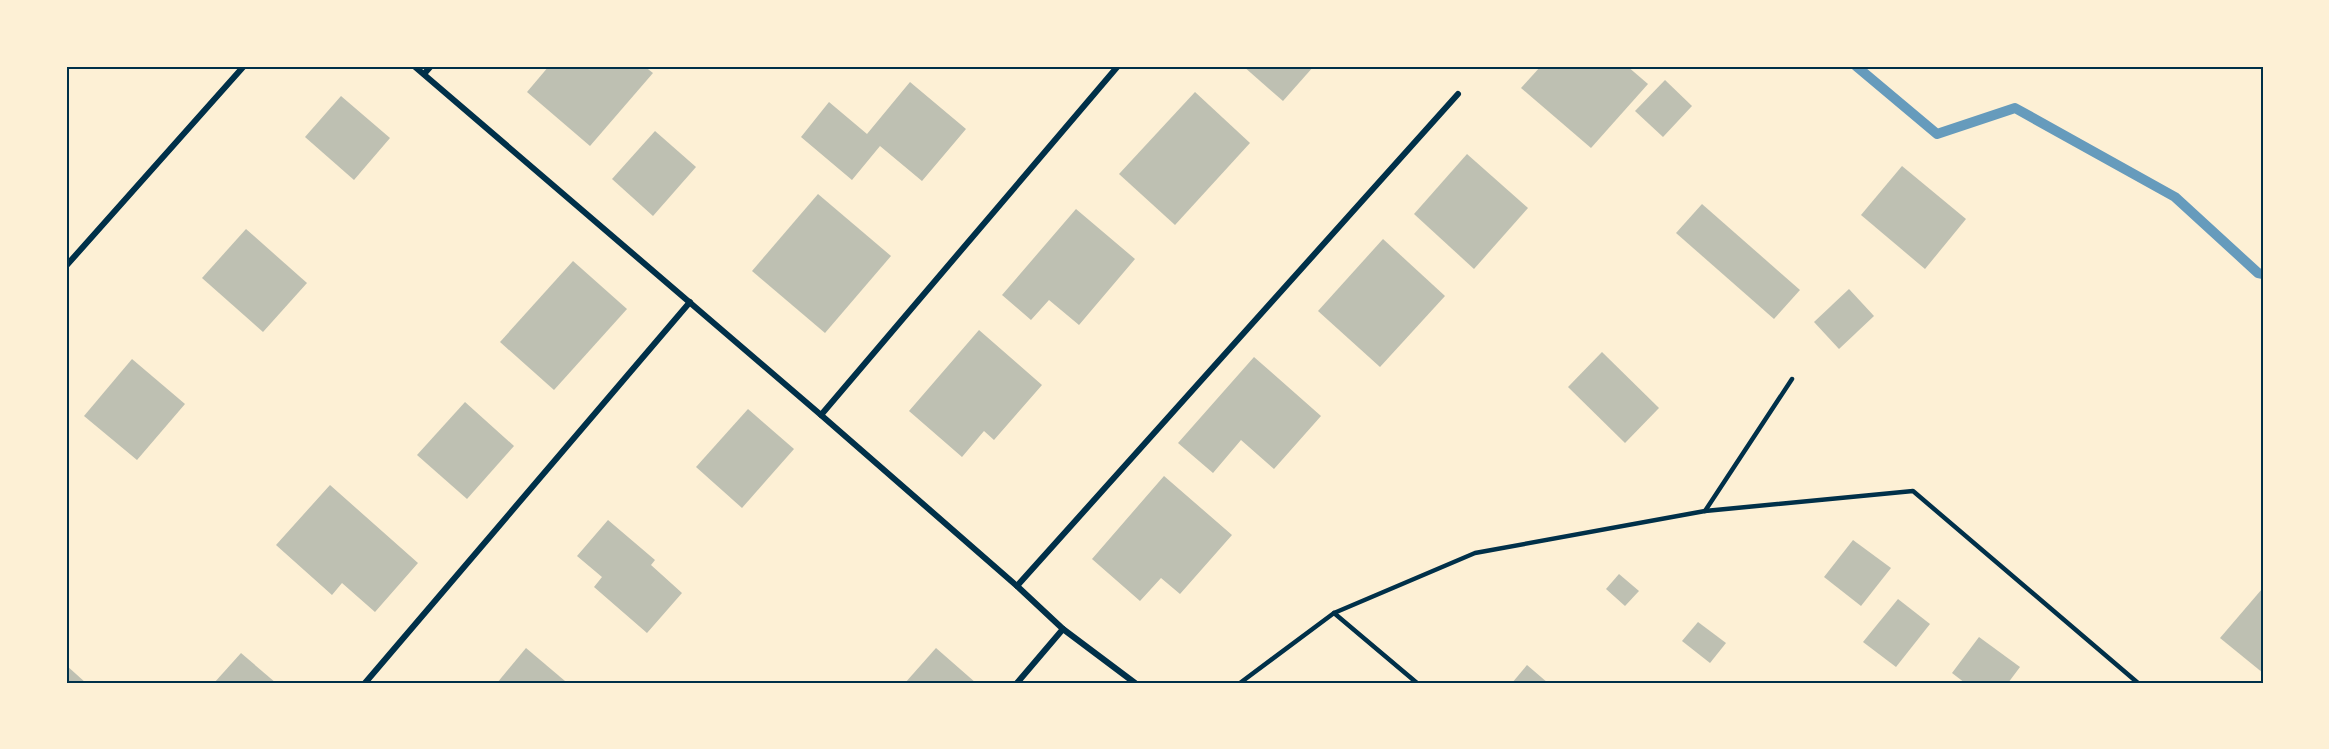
<svg xmlns="http://www.w3.org/2000/svg" width="2329" height="749" viewBox="0 0 2329 749" font-family="Montserrat,sans-serif">
  <style>
    .lines { fill: none; stroke-linecap: round; stroke-linejoin: round }
    .stream { stroke: #669bbc; stroke-width: 10 }
    .building { fill: #bec0b2 }
    .service { stroke: #003049; stroke-width: 4.5 }
    .minor { stroke: #003049; stroke-width: 6 }
    .neatline { fill: none; stroke: #003049; stroke-width: 2 }
  </style>
  <rect width="100%" height="100%" fill="#fdf0d5"/>
  <g class="lines">
    <polyline class="stream" points="1856,66 1937,134 2015,108 2175,197 2258,273 2263,274"/>
  </g>
  <g class="building">
    <polygon points="549,66 644,66 653,73 590,146 527,92"/>
    <polygon points="1243,66 1314,66 1283,101"/>
    <polygon points="1541,66 1627,66 1648,84 1591,148 1521,88"/>
    <polygon points="1665,80 1692,106 1663,137 1635,111"/>
    <polygon points="910,82 966,129 922,181 880,146 852,180 801,137 829,102 867,134"/>
    <polygon points="1195,92 1250,143 1175,225 1119,174"/>
    <polygon points="341,96 390,138 354,180 305,137"/>
    <polygon points="655,131 696,167 653,216 612,179"/>
    <polygon points="1467,154 1528,208 1474,269 1414,214"/>
    <polygon points="1902,166 1966,219 1925,269 1861,215"/>
    <polygon points="818,194 891,256 825,333 752,271"/>
    <polygon points="1702,204 1800,290 1774,319 1676,233"/>
    <polygon points="1076,209 1135,259 1079,325 1049,300 1031,320 1002,295"/>
    <polygon points="246,229 307,283 263,332 202,278"/>
    <polygon points="1383,239 1445,296 1380,367 1318,311"/>
    <polygon points="573,261 627,309 554,390 500,342"/>
    <polygon points="1849,289 1874,316 1839,349 1814,322"/>
    <polygon points="979,330 1042,385 994,440 984,431 962,457 909,411"/>
    <polygon points="1602,352 1659,408 1625,443 1568,387"/>
    <polygon points="1254,357 1321,416 1274,469 1241,440 1213,473 1178,443"/>
    <polygon points="132,359 185,404 137,460 84,416"/>
    <polygon points="465,402 514,446 467,499 417,455"/>
    <polygon points="748,409 794,449 742,508 696,467"/>
    <polygon points="1164,476 1232,535 1180,594 1161,578 1140,601 1092,559"/>
    <polygon points="330,485 418,563 375,612 342,583 332,595 276,545"/>
    <polygon points="608,520 655,560 651,565 682,593 647,633 594,587 602,577 577,556"/>
    <polygon points="1853,540 1891,568 1861,606 1824,577"/>
    <polygon points="1619,574 1639,591 1625,606 1606,589"/>
    <polygon points="2262,589 2263,590 2263,673 2220,638"/>
    <polygon points="1898,599 1930,624 1896,667 1863,642"/>
    <polygon points="1698,622 1726,643 1710,663 1682,641"/>
    <polygon points="1979,637 2020,667 2008,683 1965,683 1952,673"/>
    <polygon points="526,648 565,681 564,683 497,683"/>
    <polygon points="936,648 976,683 905,683"/>
    <polygon points="241,653 276,683 214,683"/>
    <polygon points="66,665 86,683 66,683"/>
    <polygon points="1527,665 1548,683 1512,683"/>
  </g>
  <g class="lines">
    <g class="service">
      <polyline points="1705,511 1792,379"/>
      <polyline points="1334,613 1417,683"/>
      <polyline points="1240,683 1334,613 1475,553 1705,511 1913,491 2138,683"/>
    </g>
    <g class="minor">
      <polyline points="414,66 821,415 1017,586 1063,629 1135,683"/>
      <polyline points="424,74 431,66"/>
      <polyline points="66,266 244,66"/>
      <polyline points="821,415 1118,66"/>
      <polyline points="1017,586 1458,94"/>
      <polyline points="365,683 690,302"/>
      <polyline points="1017,683 1063,629"/>
    </g>
  </g>
  <rect width="2329" height="749" fill="none" stroke="#fdf0d5" stroke-width="135"/>
  <rect x="68" y="68" width="2194" height="614" class="neatline"/>
</svg>
